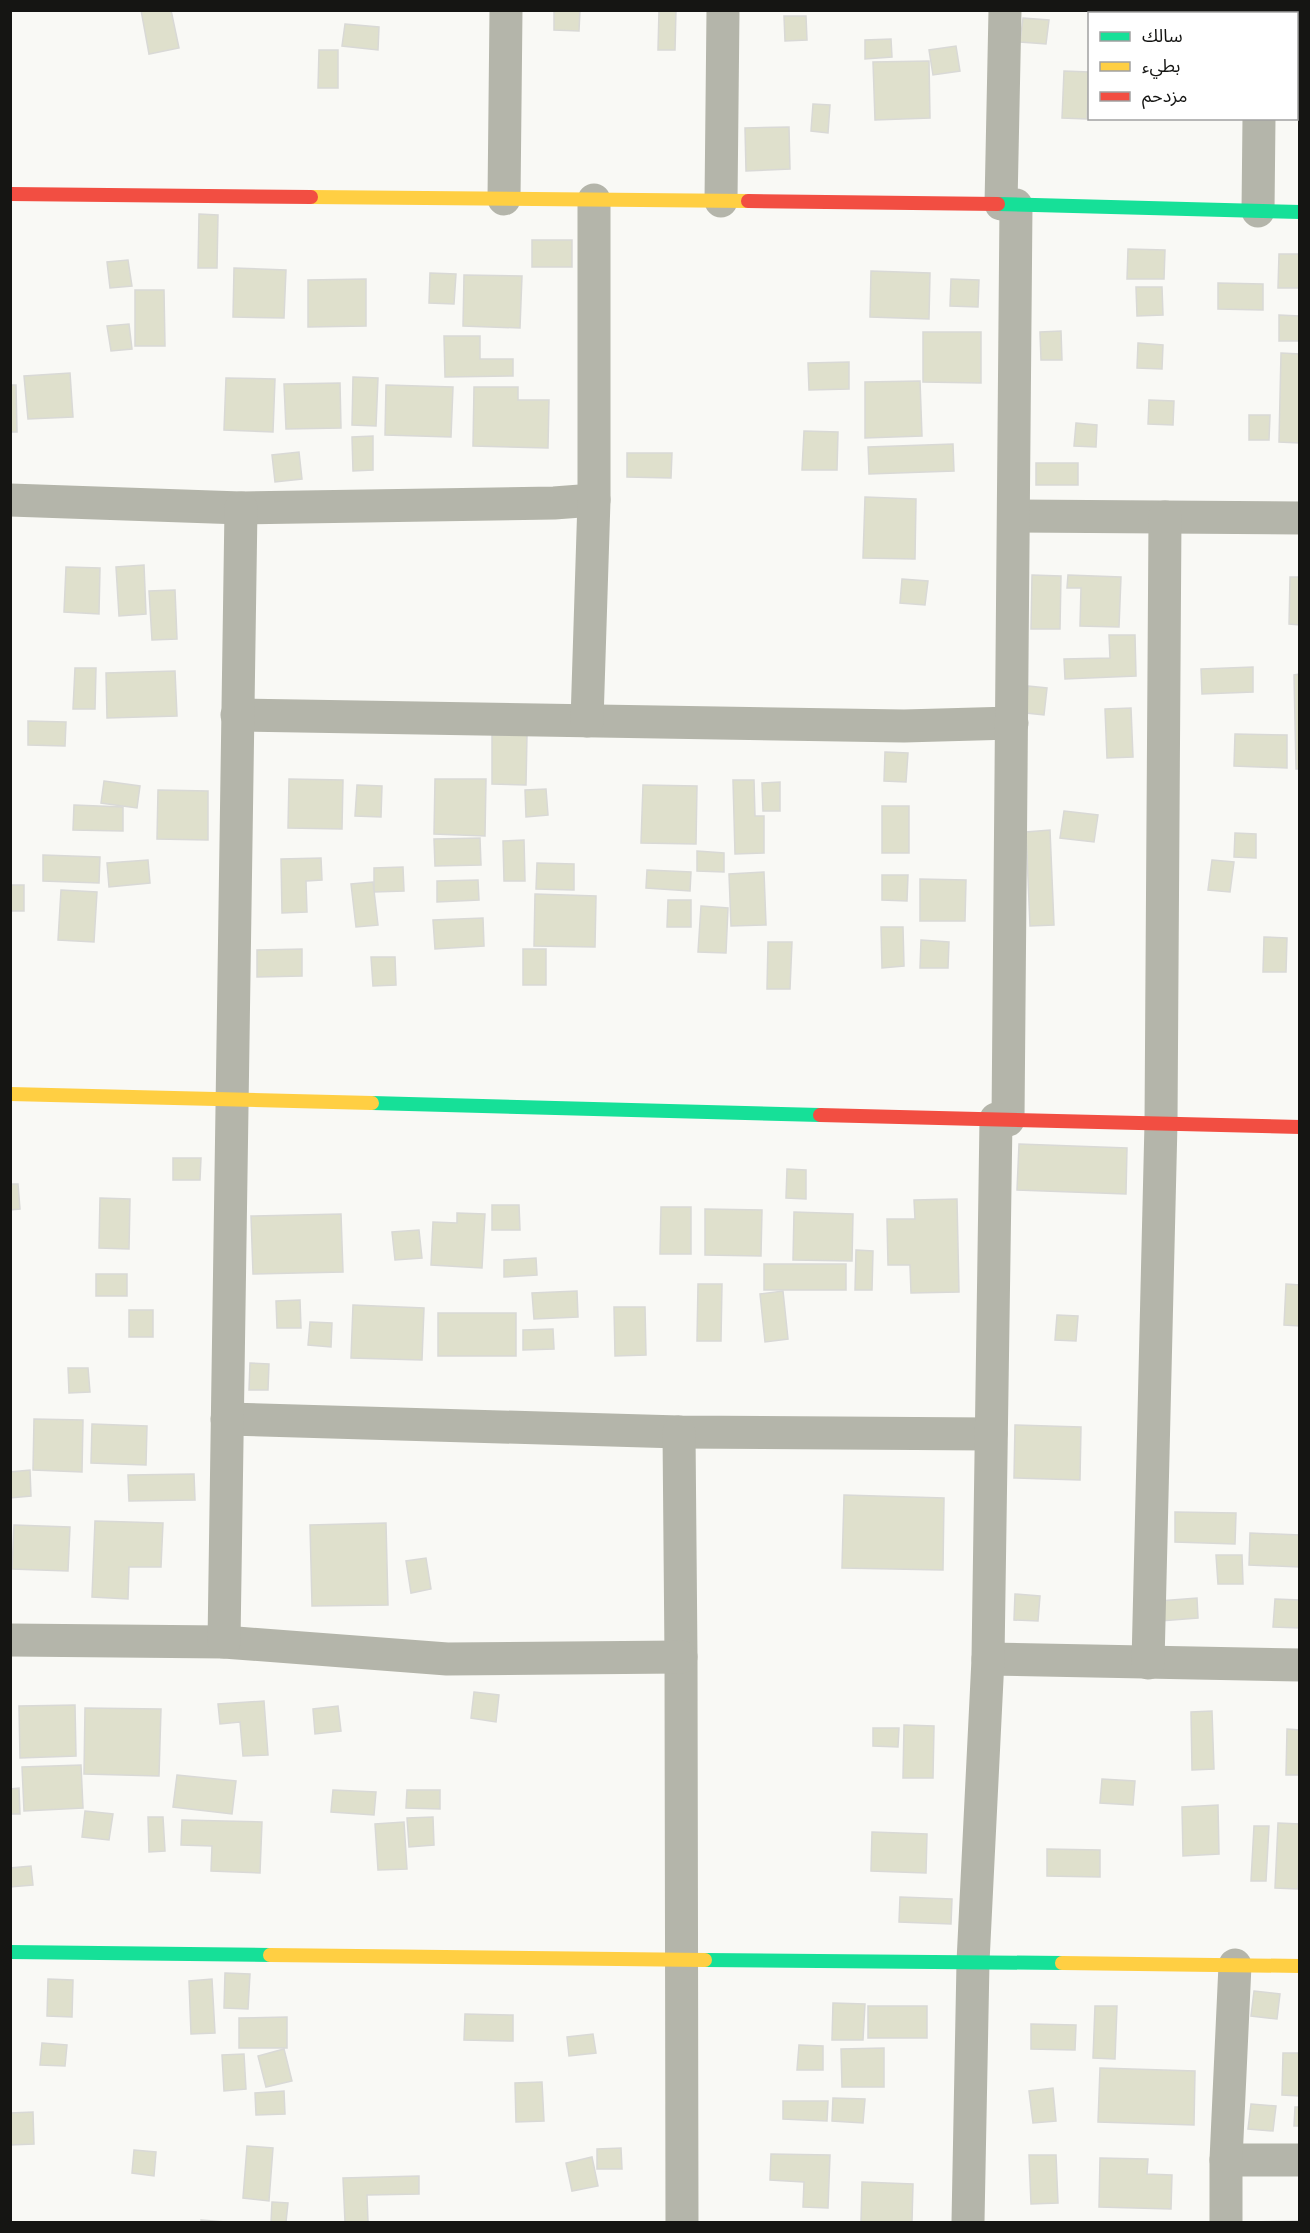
<svg xmlns="http://www.w3.org/2000/svg" width="1310" height="2233" viewBox="0 0 1310 2233" font-family="'Public Sans','Noto Sans Arabic',sans-serif">
  <style>
    .building { fill: #dfe0cc; stroke: #d9d9d6; stroke-width: 1.5 }
    .lines { fill: none; stroke-linecap: round; stroke-linejoin: round }
    .street { stroke: #b4b5aa; stroke-width: 33 }
    .fast { stroke: #16e098; stroke-width: 14 }
    .slow { stroke: #ffcf43; stroke-width: 14 }
    .jam { stroke: #f24e42; stroke-width: 14 }
  </style>
  <rect width="100%" height="100%" fill="#f9f9f5"/>
  <g class="building">
    <polygon points="141,10 171,10 179,48 149,54"/>
    <polygon points="554,10 580,10 579,31 554,30"/>
    <polygon points="659,10 676,10 675,50 658,50"/>
    <rect x="1140" y="10" width="31" height="2"/>
    <polygon points="784,16 806,16 807,40 785,41"/>
    <polygon points="1023,18 1049,20 1046,44 1020,42"/>
    <polygon points="345,24 379,27 378,50 342,46"/>
    <polygon points="891,39 892,57 865,59 865,40"/>
    <polygon points="1296,44 1300,45 1300,71 1296,71"/>
    <polygon points="956,46 960,71 933,75 929,50"/>
    <polygon points="319,50 338,50 338,88 318,88"/>
    <polygon points="929,61 930,118 875,120 873,62"/>
    <polygon points="1064,71 1089,72 1087,119 1062,118"/>
    <polygon points="1296,91 1300,91 1300,119 1288,118 1296,118"/>
    <polygon points="813,104 830,105 828,133 811,131"/>
    <polygon points="789,127 790,169 746,171 745,128"/>
    <polygon points="199,214 218,215 217,268 198,268"/>
    <rect x="532" y="240" width="40" height="27"/>
    <polygon points="1128,249 1165,250 1164,279 1127,279"/>
    <polygon points="1279,254 1300,254 1300,288 1278,288"/>
    <polygon points="128,260 132,286 110,288 107,262"/>
    <polygon points="234,268 286,270 284,318 233,317"/>
    <polygon points="871,271 930,273 929,319 870,317"/>
    <polygon points="430,273 456,274 454,304 429,303"/>
    <polygon points="464,275 522,276 520,328 463,326"/>
    <polygon points="366,279 366,326 308,327 308,280"/>
    <polygon points="951,279 979,280 978,307 950,306"/>
    <polygon points="1218,283 1263,284 1263,310 1218,309"/>
    <polygon points="1136,287 1162,287 1163,315 1137,316"/>
    <polygon points="135,290 164,290 165,346 135,346"/>
    <polygon points="1279,315 1299,316 1299,341 1279,341"/>
    <polygon points="129,324 132,349 111,351 107,326"/>
    <polygon points="1061,331 1062,360 1041,360 1040,332"/>
    <polygon points="923,332 981,332 981,383 923,382"/>
    <polygon points="444,336 480,336 480,359 513,359 513,376 445,377"/>
    <polygon points="1138,343 1163,345 1162,369 1137,368"/>
    <polygon points="1281,353 1300,354 1299,443 1279,442"/>
    <polygon points="849,362 849,389 809,390 808,363"/>
    <polygon points="70,373 73,417 28,419 24,376"/>
    <polygon points="353,377 378,378 376,426 352,425"/>
    <polygon points="226,378 275,379 273,432 224,430"/>
    <polygon points="920,381 922,436 865,438 865,382"/>
    <polygon points="340,383 341,428 286,429 284,384"/>
    <polygon points="10,385 16,385 17,432 10,432"/>
    <polygon points="386,385 453,387 451,437 385,435"/>
    <polygon points="474,387 518,387 518,400 549,400 548,448 473,446"/>
    <polygon points="1149,400 1174,401 1173,425 1148,424"/>
    <polygon points="1249,415 1270,415 1269,440 1249,440"/>
    <polygon points="1076,423 1097,425 1096,447 1074,446"/>
    <polygon points="804,431 838,432 837,470 802,470"/>
    <polygon points="373,436 373,470 353,471 352,437"/>
    <polygon points="953,444 954,471 869,474 868,447"/>
    <polygon points="299,452 302,479 275,482 272,455"/>
    <polygon points="627,453 672,453 671,478 627,477"/>
    <rect x="1036" y="463" width="42" height="22"/>
    <polygon points="865,497 916,499 915,559 863,558"/>
    <polygon points="144,565 146,614 119,616 116,567"/>
    <polygon points="66,567 100,568 99,614 64,612"/>
    <polygon points="1032,575 1061,576 1060,629 1031,629"/>
    <polygon points="1068,575 1121,577 1119,627 1080,626 1081,588 1067,588"/>
    <polygon points="1290,577 1300,577 1300,625 1289,624"/>
    <polygon points="902,579 928,581 925,605 900,603"/>
    <polygon points="175,590 177,639 152,640 149,591"/>
    <polygon points="1109,635 1135,635 1136,676 1065,679 1064,659 1110,658"/>
    <polygon points="1253,667 1253,692 1202,694 1201,669"/>
    <polygon points="75,668 96,668 95,709 73,709"/>
    <polygon points="175,671 177,716 107,718 106,673"/>
    <polygon points="1300,674 1300,769 1296,769 1294,675"/>
    <polygon points="1028,686 1047,688 1044,715 1026,713"/>
    <polygon points="1131,708 1133,757 1107,758 1105,709"/>
    <polygon points="28,721 66,722 65,746 28,745"/>
    <polygon points="1235,734 1287,735 1287,768 1234,766"/>
    <polygon points="492,735 527,735 526,785 492,784"/>
    <polygon points="885,752 908,753 906,782 884,781"/>
    <polygon points="289,779 343,780 342,829 288,828"/>
    <polygon points="435,779 486,779 485,836 434,834"/>
    <polygon points="733,780 754,780 755,816 764,816 764,853 735,854"/>
    <polygon points="104,781 140,786 137,808 101,803"/>
    <polygon points="780,782 780,811 763,811 762,783"/>
    <polygon points="357,785 382,786 381,817 355,816"/>
    <polygon points="643,785 697,786 696,844 641,843"/>
    <polygon points="546,789 548,815 526,817 525,790"/>
    <polygon points="158,790 208,791 208,840 157,839"/>
    <polygon points="74,805 123,807 123,831 73,830"/>
    <rect x="882" y="806" width="27" height="47"/>
    <polygon points="1064,811 1098,815 1094,842 1060,838"/>
    <polygon points="1050,830 1054,925 1030,926 1026,832"/>
    <polygon points="1235,833 1256,834 1256,858 1234,857"/>
    <polygon points="480,838 481,865 435,866 434,839"/>
    <polygon points="524,840 525,881 504,881 503,841"/>
    <polygon points="697,851 724,853 724,872 697,871"/>
    <polygon points="43,855 100,857 99,883 43,881"/>
    <polygon points="321,858 322,880 306,881 307,912 282,913 281,859"/>
    <polygon points="148,860 150,883 109,887 107,863"/>
    <polygon points="1212,860 1234,862 1230,892 1208,890"/>
    <polygon points="537,863 574,864 574,890 536,889"/>
    <polygon points="403,867 404,891 374,892 374,868"/>
    <polygon points="647,870 691,872 690,891 646,888"/>
    <polygon points="764,872 766,925 731,926 729,874"/>
    <polygon points="882,875 908,875 907,901 882,900"/>
    <polygon points="920,879 966,880 965,921 920,921"/>
    <polygon points="478,880 479,900 437,902 437,881"/>
    <polygon points="373,882 378,925 356,927 351,884"/>
    <rect x="10" y="885" width="14" height="26"/>
    <polygon points="61,890 97,892 94,942 58,940"/>
    <polygon points="535,894 596,896 595,947 534,946"/>
    <polygon points="668,900 691,900 691,927 667,927"/>
    <polygon points="701,906 728,908 726,953 698,952"/>
    <polygon points="483,918 484,946 435,949 433,920"/>
    <polygon points="881,927 903,927 904,966 882,968"/>
    <polygon points="1264,937 1287,938 1286,972 1263,972"/>
    <polygon points="921,940 949,942 948,968 920,968"/>
    <polygon points="768,942 792,942 790,989 767,989"/>
    <polygon points="302,949 302,976 257,977 257,950"/>
    <rect x="523" y="949" width="23" height="36"/>
    <polygon points="371,957 395,957 396,985 373,986"/>
    <polygon points="1019,1144 1127,1148 1126,1194 1017,1190"/>
    <polygon points="173,1158 201,1158 200,1180 173,1180"/>
    <polygon points="787,1169 806,1170 806,1199 786,1198"/>
    <polygon points="10,1184 18,1184 20,1209 10,1210"/>
    <polygon points="100,1198 130,1199 129,1249 99,1248"/>
    <polygon points="957,1199 959,1292 911,1293 910,1265 888,1265 887,1219 915,1219 914,1200"/>
    <polygon points="492,1205 519,1205 520,1230 492,1230"/>
    <polygon points="661,1207 691,1207 691,1254 660,1254"/>
    <polygon points="705,1209 762,1210 761,1256 705,1255"/>
    <polygon points="794,1212 853,1214 852,1261 793,1260"/>
    <polygon points="457,1213 485,1214 482,1268 431,1265 433,1222 457,1223"/>
    <polygon points="341,1214 343,1272 253,1274 251,1216"/>
    <polygon points="419,1230 422,1258 395,1260 392,1232"/>
    <polygon points="856,1250 873,1251 872,1290 855,1290"/>
    <polygon points="536,1258 537,1275 504,1277 504,1260"/>
    <rect x="764" y="1264" width="82" height="26"/>
    <rect x="96" y="1274" width="31" height="22"/>
    <polygon points="698,1284 722,1284 721,1341 697,1341"/>
    <polygon points="1286,1284 1300,1285 1300,1326 1284,1325"/>
    <polygon points="577,1291 578,1317 534,1319 532,1293"/>
    <polygon points="783,1291 788,1339 765,1342 760,1294"/>
    <polygon points="300,1300 301,1328 277,1328 276,1301"/>
    <polygon points="353,1305 424,1308 422,1360 351,1358"/>
    <polygon points="614,1307 645,1307 646,1355 615,1356"/>
    <rect x="129" y="1310" width="24" height="27"/>
    <rect x="438" y="1313" width="78" height="43"/>
    <polygon points="1057,1315 1078,1316 1076,1341 1055,1340"/>
    <polygon points="310,1322 332,1323 331,1347 308,1345"/>
    <polygon points="553,1329 554,1349 523,1350 523,1330"/>
    <polygon points="250,1363 269,1364 268,1390 249,1390"/>
    <polygon points="68,1368 88,1368 90,1392 69,1393"/>
    <polygon points="34,1419 83,1420 82,1472 33,1470"/>
    <polygon points="92,1424 147,1426 146,1465 91,1463"/>
    <polygon points="1015,1425 1081,1427 1080,1480 1014,1478"/>
    <polygon points="30,1470 31,1496 10,1498 10,1472"/>
    <polygon points="194,1474 195,1500 129,1501 128,1475"/>
    <polygon points="844,1495 944,1498 943,1570 842,1568"/>
    <polygon points="1175,1512 1236,1513 1235,1544 1175,1542"/>
    <polygon points="95,1521 163,1523 161,1567 129,1567 128,1599 92,1597"/>
    <polygon points="386,1523 388,1605 312,1606 310,1525"/>
    <polygon points="14,1525 70,1527 68,1571 12,1569"/>
    <polygon points="1250,1533 1300,1535 1300,1567 1249,1565"/>
    <polygon points="1216,1555 1242,1555 1243,1584 1218,1584"/>
    <polygon points="426,1558 431,1589 411,1593 406,1561"/>
    <polygon points="1015,1594 1040,1596 1038,1621 1014,1620"/>
    <polygon points="1197,1598 1198,1618 1160,1621 1159,1601"/>
    <polygon points="1275,1599 1300,1600 1300,1628 1273,1627"/>
    <polygon points="474,1692 499,1695 496,1722 471,1718"/>
    <polygon points="264,1701 268,1755 243,1756 240,1722 220,1724 218,1704"/>
    <polygon points="75,1705 76,1756 20,1758 19,1706"/>
    <polygon points="338,1706 341,1731 315,1734 313,1709"/>
    <polygon points="85,1708 161,1709 159,1776 84,1774"/>
    <polygon points="1212,1711 1214,1769 1192,1770 1191,1712"/>
    <polygon points="904,1725 934,1726 933,1778 903,1778"/>
    <polygon points="873,1728 899,1728 898,1747 873,1746"/>
    <polygon points="1287,1729 1300,1730 1300,1775 1286,1775"/>
    <polygon points="81,1765 83,1808 24,1811 22,1767"/>
    <polygon points="177,1775 236,1781 232,1814 173,1807"/>
    <polygon points="1102,1779 1135,1781 1133,1805 1100,1803"/>
    <polygon points="19,1788 20,1814 10,1814 10,1789"/>
    <polygon points="333,1790 376,1792 374,1815 331,1812"/>
    <polygon points="407,1790 440,1790 440,1809 406,1808"/>
    <polygon points="1218,1805 1219,1854 1183,1856 1182,1807"/>
    <polygon points="85,1811 113,1814 109,1840 82,1837"/>
    <polygon points="148,1817 163,1817 165,1851 149,1852"/>
    <polygon points="433,1817 434,1845 409,1847 407,1818"/>
    <polygon points="182,1820 262,1822 260,1873 211,1871 212,1846 181,1845"/>
    <polygon points="404,1822 407,1869 378,1870 375,1824"/>
    <polygon points="1278,1823 1300,1824 1298,1889 1275,1888"/>
    <polygon points="1254,1826 1269,1826 1266,1881 1251,1881"/>
    <polygon points="872,1832 927,1834 926,1873 871,1871"/>
    <polygon points="1047,1849 1100,1850 1100,1877 1047,1876"/>
    <polygon points="31,1866 33,1885 10,1887 10,1868"/>
    <polygon points="900,1897 952,1899 951,1924 899,1922"/>
    <polygon points="225,1973 250,1974 248,2009 224,2008"/>
    <polygon points="48,1979 73,1980 72,2017 47,2016"/>
    <polygon points="212,1979 215,2033 191,2034 189,1981"/>
    <polygon points="1254,1991 1280,1994 1277,2019 1251,2016"/>
    <polygon points="833,2003 865,2004 863,2040 832,2040"/>
    <rect x="868" y="2006" width="59" height="32"/>
    <polygon points="1095,2006 1117,2006 1115,2059 1093,2058"/>
    <polygon points="465,2014 513,2015 513,2041 464,2040"/>
    <polygon points="287,2017 287,2048 239,2048 239,2018"/>
    <polygon points="1031,2024 1076,2025 1075,2050 1031,2049"/>
    <polygon points="593,2034 596,2053 569,2056 567,2037"/>
    <polygon points="42,2043 67,2045 65,2066 40,2065"/>
    <polygon points="799,2045 823,2046 823,2070 797,2070"/>
    <polygon points="884,2048 884,2087 842,2087 841,2049"/>
    <polygon points="284,2049 292,2081 266,2087 258,2056"/>
    <polygon points="1283,2053 1300,2053 1300,2096 1282,2095"/>
    <polygon points="244,2054 246,2089 224,2091 222,2055"/>
    <polygon points="1100,2068 1195,2071 1194,2125 1098,2122"/>
    <polygon points="542,2082 544,2121 516,2122 515,2083"/>
    <polygon points="1053,2088 1056,2121 1033,2123 1029,2091"/>
    <polygon points="284,2091 285,2114 256,2115 255,2093"/>
    <polygon points="833,2098 865,2099 863,2123 832,2121"/>
    <polygon points="783,2101 828,2101 827,2121 783,2119"/>
    <polygon points="1251,2104 1276,2106 1273,2131 1248,2129"/>
    <polygon points="1295,2107 1300,2107 1300,2126 1294,2126"/>
    <polygon points="33,2112 34,2144 10,2145 10,2113"/>
    <polygon points="247,2146 273,2148 269,2201 243,2198"/>
    <polygon points="621,2148 622,2169 597,2169 597,2149"/>
    <polygon points="134,2150 156,2152 154,2176 132,2173"/>
    <polygon points="771,2154 830,2155 828,2208 803,2207 804,2182 770,2180"/>
    <polygon points="1029,2155 1056,2155 1058,2203 1031,2204"/>
    <polygon points="592,2157 598,2186 572,2191 566,2163"/>
    <polygon points="1100,2158 1148,2159 1147,2174 1172,2175 1171,2209 1099,2207"/>
    <polygon points="419,2176 419,2194 367,2195 368,2222 345,2222 343,2178"/>
    <polygon points="862,2182 913,2184 912,2222 861,2222"/>
    <polygon points="272,2202 288,2203 286,2222 271,2222"/>
    <polygon points="201,2220 226,2222 201,2222"/>
    <polygon points="1300,2221 1300,2222 1250,2222"/>
  </g>
  <g class="lines">
    <g class="street">
      <polyline points="1261,14 1261,10"/>
      <polyline points="1296,15 1300,15"/>
      <polyline points="504,199 506,10"/>
      <polyline points="721,201 723,10"/>
      <polyline points="1001,204 1005,10"/>
      <polyline points="1258,211 1259,118"/>
      <polyline points="10,500 241,508 554,503 594,500"/>
      <polyline points="1014,516 1300,518"/>
      <polyline points="237,715 904,726 1012,723"/>
      <polyline points="587,721 594,500 594,200"/>
      <polyline points="1008,1120 1016,205"/>
      <polyline points="227,1419 679,1432 991,1434"/>
      <polyline points="679,1432 681,1657 682,2222"/>
      <polyline points="10,1640 224,1642 447,1659 681,1657"/>
      <polyline points="224,1642 241,508"/>
      <polyline points="988,1659 1300,1665"/>
      <polyline points="1148,1663 1161,1123 1165,517"/>
      <polyline points="1226,2160 1300,2160"/>
      <polyline points="968,2222 973,1962 988,1659 996,1119"/>
      <polyline points="1226,2222 1226,2160 1235,1965"/>
    </g>
    <g class="fast">
      <polyline points="998,204 1300,212"/>
      <polyline points="372,1103 820,1115"/>
      <polyline points="10,1952 270,1955"/>
      <polyline points="705,1960 1062,1963"/>
    </g>
    <g class="slow">
      <polyline points="311,197 748,201"/>
      <polyline points="10,1094 372,1103"/>
      <polyline points="270,1955 705,1960"/>
      <polyline points="1062,1963 1300,1966"/>
    </g>
    <g class="jam">
      <polyline points="10,194 311,197"/>
      <polyline points="748,201 998,204"/>
      <polyline points="820,1115 1300,1127"/>
    </g>
  </g>
  <rect width="1310" height="2233" fill="none" stroke="#151513" stroke-width="24"/>
  <rect x="1088" y="12" width="210" height="108" fill="#ffffff" stroke="#a1a1a1" stroke-width="1.5"/>
  <rect x="1100" y="32" width="30" height="9" fill="#16e098" stroke="#a1a1a1" stroke-width="1.5"/>
  <text x="1142" y="42" font-size="18" fill="#151513">سالك</text>
  <rect x="1100" y="62" width="30" height="9" fill="#ffcf43" stroke="#a1a1a1" stroke-width="1.5"/>
  <text x="1142" y="72" font-size="18" fill="#151513">بطيء</text>
  <rect x="1100" y="92" width="30" height="9" fill="#f24e42" stroke="#a1a1a1" stroke-width="1.5"/>
  <text x="1142" y="102" font-size="18" fill="#151513">مزدحم</text>
</svg>
